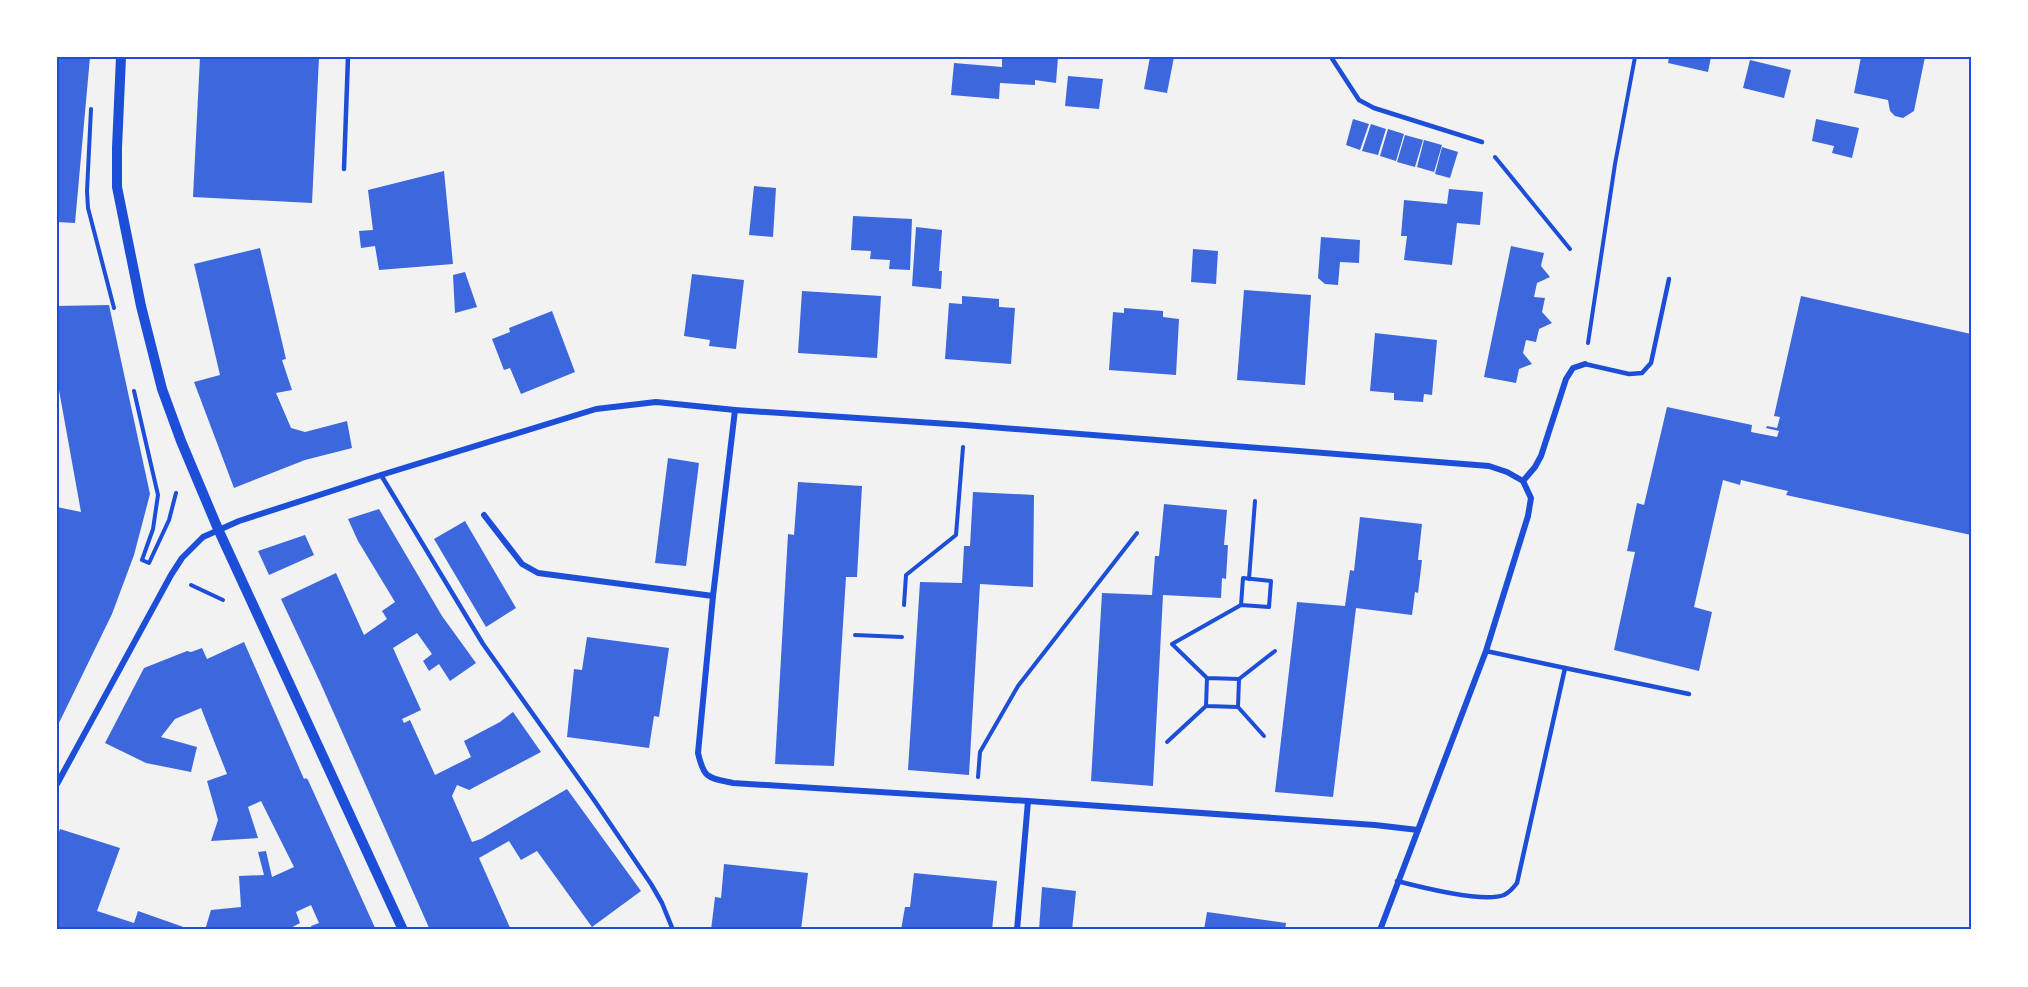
<svg xmlns="http://www.w3.org/2000/svg" width="2028" height="987" viewBox="0 0 2028 987" font-family="'Asap Condensed',sans-serif">
  <style>
    .building { fill: #3d67dc }
    .lines { fill: none; stroke-linecap: round; stroke-linejoin: round }
    .path { stroke: #1d4ed8; stroke-width: 4 }
    .service { stroke: #1d4ed8; stroke-width: 4.5 }
    .minor { stroke: #1d4ed8; stroke-width: 6 }
    .tertiary { stroke: #1d4ed8; stroke-width: 10 }
    .neatline { fill: none; stroke: #1d4ed8; stroke-width: 2 }
  </style>
  <rect width="100%" height="100%" fill="#f2f2f2"/>
  <g class="building">
    <polygon points="57,57 90,57 75,223 57,222"/>
    <polygon points="200,57 319,57 312,203 193,197"/>
    <polygon points="1002,57 1058,57 1056,83 1035,80 1035,85 1000,83 999,99 951,95 954,63 1002,67"/>
    <polygon points="1150,57 1174,57 1167,93 1144,89"/>
    <polygon points="1669,57 1711,57 1708,72 1668,63"/>
    <polygon points="1861,57 1925,57 1914,111 1903,118 1895,116 1890,111 1888,100 1854,93"/>
    <polygon points="1750,60 1791,70 1784,98 1743,88"/>
    <polygon points="1068,76 1103,79 1099,109 1065,106"/>
    <polygon points="1353,119 1369,124 1360,150 1346,145"/>
    <polygon points="1816,119 1859,128 1852,158 1832,153 1834,146 1812,141"/>
    <polygon points="1371,124 1386,129 1378,155 1362,151"/>
    <polygon points="1388,129 1404,134 1396,161 1380,156"/>
    <polygon points="1405,135 1423,140 1415,167 1397,162"/>
    <polygon points="1424,140 1442,145 1434,172 1417,167"/>
    <polygon points="1442,147 1458,152 1450,178 1435,174"/>
    <polygon points="444,171 453,264 379,270 375,246 361,248 359,231 373,230 368,190"/>
    <polygon points="754,186 776,188 773,237 749,235"/>
    <polygon points="1449,189 1483,192 1480,225 1457,223 1452,265 1404,260 1407,236 1401,236 1404,200 1447,204"/>
    <polygon points="853,216 912,219 910,270 889,269 890,260 870,259 871,251 851,250"/>
    <polygon points="916,227 942,230 939,271 942,271 941,289 912,286"/>
    <polygon points="1321,237 1360,240 1359,263 1340,262 1338,285 1325,284 1318,278"/>
    <polygon points="1511,246 1544,253 1541,266 1550,277 1537,283 1534,297 1545,298 1542,312 1552,323 1539,329 1536,342 1526,340 1523,353 1532,364 1519,369 1516,383 1484,377"/>
    <polygon points="260,248 286,359 282,360 292,390 276,393 291,428 305,432 347,421 352,448 305,460 234,488 194,382 220,375 194,264"/>
    <polygon points="1193,249 1218,251 1216,284 1191,282"/>
    <polygon points="465,272 477,307 455,313 453,275"/>
    <polygon points="692,274 744,280 736,349 709,346 710,340 684,336"/>
    <polygon points="1244,290 1311,295 1305,385 1237,380"/>
    <polygon points="802,291 881,296 877,358 798,353"/>
    <polygon points="962,296 999,299 999,307 1015,308 1011,364 945,359 949,303 962,304"/>
    <polygon points="1801,296 1971,334 1971,535 1786,495 1788,491 1741,480 1740,485 1723,480 1694,607 1712,612 1699,671 1614,650 1635,552 1627,551 1637,503 1644,505 1667,407 1752,425 1751,432 1777,437 1779,431 1766,428 1767,426 1777,428 1780,417 1774,416"/>
    <polygon points="109,305 150,494 134,555 112,614 57,727 57,507 81,512 57,379 57,306"/>
    <polygon points="1124,308 1163,311 1163,317 1179,319 1176,375 1109,370 1113,312 1124,313"/>
    <polygon points="552,311 575,372 521,394 510,368 504,370 492,339 510,332 509,328"/>
    <polygon points="1375,333 1437,340 1432,395 1424,394 1423,402 1394,400 1394,393 1370,391"/>
    <polygon points="668,458 699,463 686,566 655,563"/>
    <polygon points="798,482 862,486 857,577 846,577 834,766 775,764 788,534 794,535"/>
    <polygon points="973,492 1034,495 1033,587 980,584 969,775 908,770 920,582 962,583 964,546 970,546"/>
    <polygon points="1164,504 1227,510 1224,545 1228,545 1226,579 1222,578 1221,598 1163,595 1153,786 1091,781 1102,593 1152,595 1155,556 1159,556"/>
    <polygon points="379,509 442,616 476,663 450,681 439,664 429,671 423,661 432,654 417,633 393,648 421,710 402,719 404,723 410,720 435,775 471,757 464,741 500,722 513,712 541,752 469,790 457,785 452,796 472,842 481,839 567,789 641,891 592,927 537,851 521,860 509,841 479,858 511,930 430,930 320,682 281,599 336,573 364,635 387,619 382,611 395,602 358,541 348,519"/>
    <polygon points="1360,517 1422,524 1418,560 1422,560 1418,593 1415,592 1412,615 1356,608 1333,797 1275,792 1297,602 1345,606 1350,570 1354,571"/>
    <polygon points="465,521 516,608 486,627 434,539"/>
    <polygon points="305,535 314,555 269,575 258,551"/>
    <polygon points="587,637 669,648 659,717 654,716 649,748 567,737 574,669 582,670"/>
    <polygon points="244,642 304,779 306,778 308,780 376,930 312,930 311,926 319,923 311,905 296,912 300,923 287,930 205,930 211,910 241,907 239,876 264,875 258,852 266,851 272,877 294,867 261,801 248,807 258,838 211,841 218,820 207,781 227,774 201,708 175,719 161,737 197,747 191,772 146,763 105,743 144,668 187,651 191,652 202,648 207,659"/>
    <polygon points="60,829 120,848 97,911 134,923 138,911 192,930 57,930 57,838"/>
    <polygon points="724,864 808,873 801,930 711,930 715,897 721,898"/>
    <polygon points="914,873 997,881 992,930 901,930 905,907 910,907"/>
    <polygon points="1042,887 1076,891 1072,930 1039,930"/>
    <polygon points="1207,912 1286,923 1285,930 1204,930"/>
  </g>
  <g class="lines">
    <g class="path">
      <polyline points="91,109 87,191 88,208 114,308"/>
      <polyline points="1495,157 1570,249"/>
      <polyline points="1588,343 1615,164 1635,57"/>
      <polyline points="134,391 158,495 153,529 142,560 149,563 169,520 176,493"/>
      <polyline points="1249,579 1255,501"/>
      <polyline points="191,585 223,600"/>
      <polyline points="904,605 906,575 956,535 963,447"/>
      <polyline points="855,635 902,637"/>
      <polyline points="1207,678 1206,706 1238,707 1239,679 1207,678 1172,644 1241,605 1269,607 1271,581 1243,578 1241,605"/>
      <polyline points="1239,679 1275,651"/>
      <polyline points="1238,707 1264,736"/>
      <polyline points="1167,742 1206,706"/>
      <polyline points="978,777 980,752 1018,686 1137,533"/>
    </g>
    <g class="service">
      <polyline points="1331,57 1359,100 1374,108 1482,142"/>
      <polyline points="344,169 348,57"/>
      <polyline points="1585,364 1629,374 1642,373 1651,363 1669,279"/>
      <polyline points="381,475 483,644 594,800 651,884 662,903 673,930"/>
      <polyline points="1565,668 1689,694"/>
      <path d="M1397,881C1420,887 1483,903 1504,895C1508,893 1514,887 1517,883L1565,668L1486,651"/>
    </g>
    <g class="minor">
      <path d="M735,410L713,596L698,753C704,779 708,778 733,783L1028,801L1375,825L1418,830"/>
      <polyline points="1523,481 1535,467 1541,456 1566,379 1573,368 1585,364"/>
      <polyline points="484,515 522,564 538,573 713,596"/>
      <polyline points="57,784 171,575 182,558 203,537 239,521 381,475 596,409 656,402 735,410 965,425 1489,466 1507,472 1523,481"/>
      <polyline points="1017,930 1028,801"/>
      <polyline points="1380,930 1486,651 1528,516 1531,498 1523,481"/>
    </g>
    <polyline class="tertiary" points="121,57 117,148 117,187 141,306 162,389 181,441 218,529 403,930"/>
  </g>
  <rect width="2028" height="987" fill="none" stroke="#ffffff" stroke-width="117"/>
  <rect x="58" y="58" width="1912" height="870" class="neatline"/>
</svg>
